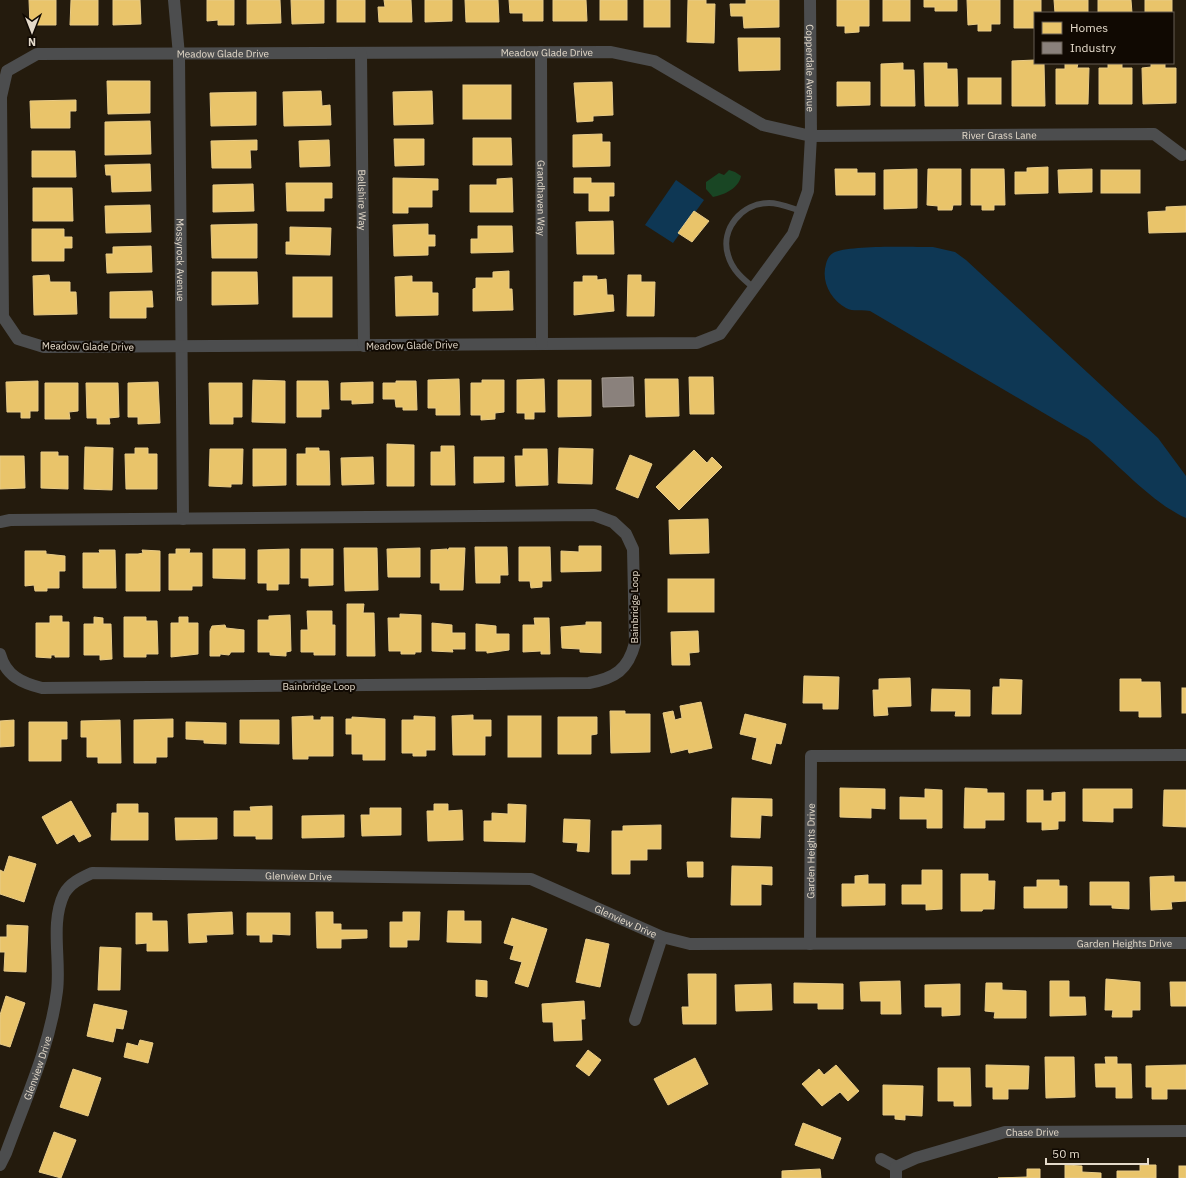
<svg xmlns="http://www.w3.org/2000/svg" width="1186" height="1178" viewBox="0 0 1186 1178" font-family="'IBM Plex Sans',sans-serif">
  <style>
    .green { fill: #194624 }
    .water { fill: #0e3754 }
    .homes { fill: #e9c46a; stroke: #e8cb87 }
    .industry { fill: #8a817c; stroke: #a59c93 }
    .lines { fill: none; stroke-linecap: round; stroke-linejoin: round }
    .service { stroke: #4c4d4e; stroke-width: 6 }
    .minor { stroke: #4c4d4e; stroke-width: 12 }
    .labels { text-anchor: middle; stroke-width: 4; stroke-linejoin: round; paint-order: stroke }
    .street-label { font-size: 10px; fill: #e4daca; stroke: #100902 }
  </style>
  <rect width="100%" height="100%" fill="#241b0d"/>
  <path class="green" d="M729,170L735,172L741,176C739,188 724,195 713,197L706,189V182L719,173L724,175Z"/>
  <g class="water">
    <polygon points="676,180 704,200 673,243 645,225"/>
    <path d="M933,247L955,252L966,260L1158,438L1186,476V518C1152,503 1117,463 1088,439L870,311C862,309 853,312 846,308C830,299 821,281 826,264C827,259 830,254 835,252C854,245 910,247 933,247Z"/>
  </g>
  <g class="homes">
    <polygon points="29,0 56,0 56,25 30,25"/>
    <polygon points="71,0 98,0 98,25 70,25"/>
    <polygon points="113,0 140,0 141,24 113,25"/>
    <polygon points="207,0 234,0 234,25 218,25 218,20 207,21"/>
    <polygon points="247,0 280,0 281,23 247,24"/>
    <polygon points="291,0 324,0 324,23 292,24"/>
    <rect x="337" y="0" width="28" height="22"/>
    <polygon points="384,0 411,0 412,22 379,22 378,7 385,7"/>
    <polygon points="425,0 452,0 452,21 425,22"/>
    <polygon points="465,0 498,0 499,22 466,22"/>
    <polygon points="509,0 543,0 543,21 523,21 523,13 510,13"/>
    <polygon points="553,0 586,0 587,21 553,21"/>
    <rect x="600" y="0" width="27" height="20"/>
    <rect x="644" y="0" width="26" height="27"/>
    <polygon points="688,0 706,0 706,4 715,4 714,43 687,42"/>
    <polygon points="746,0 779,0 779,27 744,28 743,16 731,16 730,4 746,4"/>
    <polygon points="837,0 869,0 869,26 859,26 859,32 845,33 845,26 837,26"/>
    <rect x="883" y="0" width="27" height="21"/>
    <polygon points="924,0 957,0 957,11 935,11 935,7 924,7"/>
    <polygon points="967,0 1000,0 1000,24 991,24 991,31 978,31 978,24 968,25"/>
    <polygon points="1014,0 1041,0 1041,13 1035,13 1035,28 1014,28"/>
    <polygon points="1054,0 1088,0 1088,13 1055,13"/>
    <polygon points="1098,0 1131,0 1132,13 1098,13"/>
    <rect x="1145" y="0" width="27" height="13"/>
    <polygon points="738,38 780,38 780,70 739,71"/>
    <polygon points="1035,60 1035,63 1044,63 1045,106 1012,106 1012,61"/>
    <polygon points="903,63 903,70 914,70 915,106 881,106 881,64"/>
    <polygon points="924,63 947,63 947,69 957,69 958,106 925,106"/>
    <polygon points="1065,63 1078,63 1077,68 1089,68 1088,104 1056,104 1056,69 1065,69"/>
    <polygon points="1108,63 1122,63 1122,68 1132,68 1132,104 1099,104 1099,68 1108,68"/>
    <polygon points="1151,63 1165,63 1165,68 1176,68 1176,103 1143,104 1142,68 1151,67"/>
    <rect x="968" y="78" width="33" height="26"/>
    <polygon points="107,81 150,81 150,113 108,114"/>
    <polygon points="612,82 613,115 593,116 593,121 577,122 574,83"/>
    <polygon points="837,82 870,82 870,105 837,106"/>
    <rect x="463" y="85" width="48" height="34"/>
    <polygon points="321,91 322,106 330,105 331,125 284,126 283,92"/>
    <polygon points="432,91 433,124 394,125 393,92"/>
    <polygon points="256,92 256,125 211,126 210,93"/>
    <polygon points="76,100 76,111 70,111 70,128 31,128 30,101"/>
    <polygon points="150,121 151,154 105,155 105,122"/>
    <polygon points="602,134 602,142 610,142 610,166 573,167 573,135"/>
    <polygon points="473,138 511,138 512,165 473,165"/>
    <polygon points="394,139 424,139 424,165 395,166"/>
    <polygon points="257,140 257,150 250,150 251,168 212,168 211,141"/>
    <polygon points="329,140 330,166 300,167 299,141"/>
    <polygon points="32,151 75,151 76,177 32,177"/>
    <polygon points="150,164 151,191 112,192 111,175 106,175 105,165"/>
    <polygon points="1048,167 1048,193 1015,194 1015,172 1027,172 1027,168"/>
    <polygon points="835,169 857,169 857,173 875,173 875,195 836,195"/>
    <polygon points="917,169 917,208 884,209 884,170"/>
    <polygon points="928,169 961,169 961,205 953,205 952,210 938,210 938,206 927,205"/>
    <polygon points="971,169 1004,169 1005,205 994,205 994,210 982,210 982,205 971,205"/>
    <polygon points="1092,169 1092,192 1059,193 1058,170"/>
    <rect x="1101" y="170" width="39" height="23"/>
    <polygon points="393,178 438,179 438,190 432,190 432,207 408,207 408,213 393,213"/>
    <polygon points="512,178 513,212 470,212 470,185 497,185 497,179"/>
    <polygon points="574,178 591,178 591,183 614,183 614,196 609,196 609,211 589,211 589,193 574,193"/>
    <polygon points="286,183 332,183 332,198 324,198 324,211 287,211"/>
    <polygon points="253,184 254,211 213,212 213,185"/>
    <polygon points="33,188 72,188 73,221 33,221"/>
    <polygon points="150,205 151,232 106,233 105,206"/>
    <polygon points="1186,206 1186,232 1149,233 1148,212 1166,211 1166,207"/>
    <polygon points="694,211 709,221 692,242 678,233"/>
    <polygon points="613,221 614,254 577,254 576,222"/>
    <polygon points="257,224 257,258 212,258 211,225"/>
    <polygon points="428,224 428,235 435,235 435,246 428,246 428,255 394,256 393,225"/>
    <polygon points="478,226 512,226 513,252 471,253 471,239 478,239"/>
    <polygon points="290,227 331,228 330,255 286,254 286,242 290,242"/>
    <polygon points="32,229 64,229 64,237 72,237 72,248 64,248 64,261 32,261"/>
    <polygon points="151,246 152,272 107,273 106,254 113,254 113,247"/>
    <polygon points="509,271 509,289 512,289 513,310 473,311 473,289 476,288 476,278 493,278 493,272"/>
    <polygon points="212,272 257,272 258,304 212,305"/>
    <polygon points="49,275 50,282 70,282 70,292 76,292 77,314 34,315 33,276"/>
    <polygon points="628,275 641,275 641,282 655,282 654,316 627,316"/>
    <polygon points="412,276 412,282 432,282 432,293 438,293 438,315 396,316 395,277"/>
    <polygon points="583,276 597,276 597,280 606,279 607,295 613,295 614,311 574,315 574,282 583,282"/>
    <rect x="293" y="277" width="39" height="40"/>
    <polygon points="152,291 153,307 146,307 146,318 110,318 110,292"/>
    <polygon points="689,377 713,377 714,414 690,414"/>
    <polygon points="459,379 460,415 436,415 436,408 428,408 428,380"/>
    <polygon points="544,379 545,412 534,412 534,419 525,419 525,413 517,413 517,380"/>
    <polygon points="645,379 678,379 679,416 646,417"/>
    <polygon points="253,380 285,381 285,423 252,422"/>
    <polygon points="482,380 504,380 504,412 495,413 495,419 481,420 481,415 471,415 471,383 482,383"/>
    <polygon points="558,380 591,380 591,416 558,417"/>
    <polygon points="38,381 38,411 30,411 30,418 21,418 21,412 7,412 6,382"/>
    <polygon points="297,381 328,381 329,409 321,409 321,417 297,417"/>
    <polygon points="396,381 416,381 417,410 403,410 403,407 396,407 395,399 383,399 383,383 396,383"/>
    <polygon points="158,382 160,423 138,424 138,417 128,417 128,383"/>
    <polygon points="373,382 373,403 352,404 352,400 341,400 341,383"/>
    <polygon points="45,383 78,383 78,411 69,412 70,419 45,419"/>
    <polygon points="86,383 118,383 119,417 109,418 110,424 97,424 97,418 87,418"/>
    <polygon points="209,383 242,383 242,417 233,417 233,424 210,424"/>
    <polygon points="387,444 414,445 414,486 387,486"/>
    <polygon points="441,446 454,446 455,485 431,485 431,452 441,452"/>
    <polygon points="85,447 113,448 112,490 84,489"/>
    <polygon points="135,448 148,448 148,454 157,454 157,489 126,489 125,454 135,454"/>
    <polygon points="306,448 319,448 319,451 329,451 330,485 297,485 297,454 306,454"/>
    <polygon points="559,448 593,449 592,484 558,483"/>
    <polygon points="210,449 243,449 242,484 231,484 231,487 209,486"/>
    <polygon points="253,449 286,449 286,485 253,486"/>
    <polygon points="523,449 547,449 548,485 516,486 515,456 523,456"/>
    <polygon points="694,450 707,463 712,457 722,467 679,510 656,487"/>
    <polygon points="41,452 58,452 58,456 68,456 68,489 41,488"/>
    <polygon points="630,455 652,464 638,498 616,489"/>
    <polygon points="0,456 24,456 25,488 0,489"/>
    <polygon points="373,457 374,484 342,485 341,458"/>
    <polygon points="474,457 504,457 504,482 474,483"/>
    <polygon points="708,519 709,553 670,554 669,520"/>
    <polygon points="579,546 601,546 601,571 561,572 561,551 579,552"/>
    <polygon points="475,547 507,547 508,575 500,575 500,583 476,583"/>
    <polygon points="519,547 550,547 551,581 542,581 542,587 531,588 530,581 519,581"/>
    <polygon points="344,548 377,548 378,590 345,591"/>
    <polygon points="420,548 420,577 388,577 387,549"/>
    <polygon points="449,548 465,548 463,590 440,590 440,583 431,583 431,550 447,549 448,551"/>
    <polygon points="176,549 190,549 189,553 202,553 202,586 192,586 192,590 169,590 169,554 176,554"/>
    <polygon points="213,549 245,549 245,579 213,578"/>
    <polygon points="289,549 289,584 278,584 278,590 267,590 267,583 258,583 258,550"/>
    <polygon points="301,549 333,549 333,585 309,586 309,578 301,578"/>
    <polygon points="99,550 115,550 116,588 83,588 83,553 100,553"/>
    <polygon points="142,550 160,551 160,591 126,591 126,554 138,554 143,553"/>
    <polygon points="25,551 46,551 46,554 65,556 65,571 59,571 59,588 47,588 47,591 35,591 34,585 25,586"/>
    <rect x="668" y="579" width="46" height="33"/>
    <polygon points="347,604 364,604 363,613 374,613 375,656 347,656"/>
    <polygon points="307,611 332,611 332,625 335,625 335,655 314,655 314,652 301,652 301,630 308,630"/>
    <polygon points="400,614 421,615 421,652 415,652 415,654 401,654 401,651 389,651 388,618 400,618"/>
    <polygon points="290,615 291,651 286,652 286,656 270,655 270,652 258,652 258,620 269,620 269,616"/>
    <polygon points="50,616 62,616 62,622 69,622 69,657 55,657 55,655 51,655 51,658 36,657 36,623 50,623"/>
    <polygon points="94,617 103,618 103,624 111,624 112,659 100,660 100,655 84,655 84,624 94,624"/>
    <polygon points="124,617 146,617 146,621 157,621 158,654 146,654 146,657 124,657"/>
    <polygon points="179,617 188,617 188,623 198,623 198,654 171,657 171,623 179,623"/>
    <polygon points="534,618 549,618 550,654 541,654 541,651 523,652 523,625 535,625"/>
    <polygon points="586,622 601,622 601,653 580,652 580,649 562,648 561,627 586,625"/>
    <polygon points="432,623 452,625 452,633 465,633 465,649 452,649 453,652 432,651"/>
    <polygon points="476,624 496,626 496,634 509,634 509,650 487,653 487,651 476,651"/>
    <polygon points="225,625 226,628 244,630 244,652 231,652 229,655 220,654 220,656 210,656 210,631 212,626"/>
    <polygon points="698,631 699,652 689,653 690,665 672,665 671,632"/>
    <polygon points="804,676 839,677 838,709 823,709 823,703 803,703"/>
    <polygon points="910,678 911,706 887,707 888,715 874,716 873,690 879,690 879,679"/>
    <polygon points="1000,679 1022,680 1021,714 992,714 993,687 1000,687"/>
    <polygon points="1120,679 1141,679 1141,682 1160,682 1161,717 1139,717 1139,711 1120,711"/>
    <rect x="1182" y="688" width="4" height="25"/>
    <polygon points="932,689 970,690 970,716 955,716 956,711 931,711"/>
    <polygon points="701,702 712,748 689,753 688,749 671,753 663,713 673,711 675,720 682,718 680,706"/>
    <polygon points="610,711 625,711 625,714 650,714 650,752 611,753"/>
    <polygon points="745,714 786,724 781,744 776,743 771,764 752,759 757,738 740,734"/>
    <polygon points="473,715 473,720 491,720 491,736 485,736 485,755 453,755 452,716"/>
    <polygon points="313,716 313,720 321,720 321,717 333,717 333,756 308,756 308,759 293,759 292,717"/>
    <polygon points="414,716 435,717 435,750 426,750 426,756 413,756 413,753 402,753 402,720 414,720"/>
    <rect x="508" y="716" width="33" height="41"/>
    <polygon points="352,717 385,719 385,760 363,760 363,754 352,754 352,734 346,734 346,719 352,719"/>
    <polygon points="558,717 597,717 597,734 591,735 591,754 558,754"/>
    <polygon points="173,719 173,737 167,737 167,757 156,757 156,763 134,763 134,720"/>
    <polygon points="14,720 14,746 0,747 0,721"/>
    <polygon points="120,720 121,763 98,763 98,757 87,757 87,737 81,737 81,721"/>
    <polygon points="240,720 279,720 279,744 240,743"/>
    <polygon points="29,722 67,722 67,739 61,739 61,761 29,761"/>
    <polygon points="186,722 226,723 226,744 204,743 204,740 186,739"/>
    <polygon points="840,788 885,789 885,809 871,808 871,818 840,817"/>
    <polygon points="965,788 987,789 987,793 1004,793 1004,820 985,820 985,828 964,828"/>
    <polygon points="925,789 942,790 942,828 927,828 927,819 900,819 900,797 925,798"/>
    <polygon points="1083,789 1132,789 1132,808 1113,808 1113,822 1083,821"/>
    <polygon points="1027,790 1043,790 1043,801 1052,801 1052,793 1065,792 1065,821 1058,821 1058,829 1042,830 1042,822 1027,822"/>
    <polygon points="1164,790 1186,790 1186,827 1163,826"/>
    <polygon points="732,798 772,799 772,816 761,815 760,838 731,837"/>
    <polygon points="71,801 91,836 79,842 74,834 57,844 42,817"/>
    <polygon points="117,804 138,804 138,813 148,813 148,840 111,840 112,813 117,813"/>
    <polygon points="434,804 448,804 448,811 462,810 463,840 428,841 427,811 434,811"/>
    <polygon points="508,804 526,805 525,842 484,841 484,821 492,821 492,813 508,814"/>
    <polygon points="272,806 272,839 256,839 256,836 234,836 234,811 251,811 250,807"/>
    <polygon points="370,808 401,808 401,835 362,836 361,815 370,815"/>
    <polygon points="344,815 344,837 302,838 302,816"/>
    <polygon points="175,818 217,818 217,839 176,840"/>
    <polygon points="564,819 590,820 589,852 577,851 578,843 563,842"/>
    <polygon points="661,825 661,849 647,849 647,860 630,860 630,874 612,874 612,831 623,831 623,826"/>
    <polygon points="9,856 36,864 24,902 0,894 0,870 4,872"/>
    <polygon points="687,862 703,862 703,877 688,877"/>
    <polygon points="732,866 772,867 772,885 761,884 761,905 731,905"/>
    <polygon points="922,870 942,870 942,909 926,910 926,904 902,904 902,885 922,885"/>
    <polygon points="961,874 988,874 988,881 995,881 994,909 983,909 982,911 961,911"/>
    <polygon points="868,875 868,884 885,884 885,905 842,906 842,884 855,884 855,876"/>
    <polygon points="1174,876 1174,882 1186,882 1186,901 1171,902 1172,909 1151,910 1150,877"/>
    <polygon points="1037,880 1059,880 1059,886 1067,886 1067,908 1024,908 1024,887 1037,887"/>
    <polygon points="1090,882 1129,882 1129,909 1112,908 1112,905 1090,905"/>
    <polygon points="448,911 464,911 464,921 481,921 481,943 447,942"/>
    <polygon points="232,912 233,934 206,935 207,942 189,943 188,914"/>
    <polygon points="316,912 333,912 333,924 341,924 341,930 367,930 367,938 341,939 341,948 317,948"/>
    <polygon points="403,912 420,912 419,940 407,940 407,947 390,947 390,922 403,922"/>
    <polygon points="136,913 152,913 152,921 167,921 168,951 147,951 147,943 136,944"/>
    <polygon points="247,913 290,913 290,935 272,934 272,942 260,942 260,935 247,935"/>
    <polygon points="512,918 547,929 528,987 515,983 522,962 510,959 514,946 504,943"/>
    <polygon points="7,925 28,926 26,972 4,971 5,952 0,952 0,937 7,937"/>
    <polygon points="586,939 609,944 600,987 576,982"/>
    <polygon points="100,947 121,948 120,990 98,990"/>
    <polygon points="688,974 716,974 716,1024 683,1024 682,1007 689,1007"/>
    <polygon points="1106,979 1140,982 1140,1010 1132,1010 1132,1017 1112,1017 1113,1010 1105,1010"/>
    <polygon points="476,980 487,981 487,997 476,996"/>
    <polygon points="900,981 901,1014 881,1014 881,1001 861,1001 860,982"/>
    <polygon points="1050,981 1069,981 1069,997 1085,997 1086,1015 1050,1016"/>
    <polygon points="1170,982 1186,982 1186,1006 1171,1006"/>
    <polygon points="794,983 843,984 843,1009 818,1009 818,1003 794,1003"/>
    <polygon points="986,983 1002,983 1002,990 1026,991 1026,1018 994,1018 995,1012 985,1011"/>
    <polygon points="771,984 772,1010 736,1011 735,985"/>
    <polygon points="960,984 960,1015 942,1016 942,1007 925,1007 925,985"/>
    <polygon points="6,996 25,1003 10,1047 0,1044 0,1015"/>
    <polygon points="584,1001 585,1019 581,1019 582,1040 554,1041 553,1022 543,1022 542,1004"/>
    <polygon points="94,1004 127,1011 123,1029 116,1028 113,1042 87,1036"/>
    <polygon points="140,1040 153,1043 148,1063 124,1057 127,1043 138,1046"/>
    <polygon points="588,1050 601,1060 589,1076 576,1066"/>
    <polygon points="1045,1057 1074,1057 1075,1097 1046,1098"/>
    <polygon points="1105,1057 1117,1057 1117,1064 1131,1064 1132,1098 1116,1098 1116,1087 1096,1087 1095,1064 1106,1064"/>
    <polygon points="695,1058 708,1084 668,1105 654,1079"/>
    <polygon points="836,1065 859,1091 848,1101 840,1092 822,1106 802,1084 819,1069 824,1075"/>
    <polygon points="986,1065 1029,1066 1028,1089 1008,1089 1008,1099 993,1099 993,1087 986,1087"/>
    <polygon points="1186,1065 1186,1089 1167,1089 1167,1099 1152,1099 1152,1087 1146,1087 1146,1066"/>
    <polygon points="938,1068 970,1068 971,1106 954,1106 954,1101 938,1101"/>
    <polygon points="73,1069 101,1078 88,1116 60,1107"/>
    <polygon points="883,1085 923,1086 922,1116 905,1115 905,1120 895,1119 895,1115 883,1115"/>
    <polygon points="803,1123 841,1138 833,1159 795,1145"/>
    <polygon points="54,1132 76,1140 61,1178 39,1172"/>
    <polygon points="1065,1165 1082,1166 1082,1172 1101,1173 1101,1178 1065,1178"/>
    <polygon points="1140,1165 1156,1165 1156,1178 1117,1178 1117,1171 1140,1171"/>
    <rect x="1179" y="1166" width="7" height="12"/>
    <polygon points="820,1169 821,1178 782,1178 782,1171"/>
    <polygon points="1027,1169 1040,1169 1040,1178 998,1178 1027,1177"/>
  </g>
  <polygon class="industry" points="633,377 634,406 603,407 602,378"/>
  <g class="lines">
    <path class="service" d="M754,288C743,279 732,270 728,255C720,229 742,203 769,203C780,203 791,208 801,211"/>
    <g class="minor">
      <path id="s1" d="M174,0L179,55L183,519"/>
      <path id="s2" d="M810,0L811,136L808,191L793,234L720,334L697,343L44,347L18,339L3,317L1,97L7,71L37,54L611,52L654,61L763,125L811,136L1154,134L1182,155"/>
      <path id="s3" d="M541,52L542,344"/>
      <path id="s4" d="M361,54L364,346"/>
      <path d="M0,522L10,520L594,515L613,522L626,534L633,549L635,643C628,670 615,678 589,683L42,688C22,683 6,676 0,654"/>
      <path id="s5" d="M810,944L811,756L1186,755"/>
      <polyline points="635,1020 662,937"/>
      <polyline points="881,1159 896,1167"/>
      <path id="s6" d="M0,1165L6,1153C25,1100 50,1047 57,991C61,960 50,923 64,894C70,883 81,878 92,873L531,879L662,937L690,944L1186,943"/>
      <path id="s7" d="M896,1178V1167L916,1158L1005,1132L1186,1131"/>
    </g>
  </g>
  <g class="labels">
    <g class="street-label">
      <text dy="4" stroke="none"><textPath href="#s2" startOffset="1883">Meadow Glade Drive</textPath></text>
      <text dy="4" stroke="none"><textPath href="#s2" startOffset="1559">Meadow Glade Drive</textPath></text>
      <text dy="4" stroke="none"><textPath href="#s2" startOffset="68">Copperdale Avenue</textPath></text>
      <text dy="4" stroke="none"><textPath href="#s2" startOffset="2355">River Grass Lane</textPath></text>
      <text dy="4" stroke="none"><textPath href="#s3" startOffset="146">Grandhaven Way</textPath></text>
      <text dy="4" stroke="none"><textPath href="#s4" startOffset="146">Bellshire Way</textPath></text>
      <text dy="4" stroke="none"><textPath href="#s1" startOffset="260">Mossyrock Avenue</textPath></text>
      <text transform="translate(412 345) rotate(-1)" y="4">Meadow Glade Drive</text>
      <text transform="translate(88 346) rotate(1)" y="4">Meadow Glade Drive</text>
      <text transform="translate(634 607) rotate(-90)" y="4">Bainbridge Loop</text>
      <text x="319" y="690">Bainbridge Loop</text>
      <text dy="4" stroke="none"><textPath href="#s5" startOffset="93">Garden Heights Drive</textPath></text>
      <text dy="4" stroke="none"><textPath href="#s6" startOffset="524">Glenview Drive</textPath></text>
      <text dy="4" stroke="none"><textPath href="#s6" startOffset="860">Glenview Drive</textPath></text>
      <text dy="4" stroke="none"><textPath href="#s6" startOffset="1363">Garden Heights Drive</textPath></text>
      <text dy="4" stroke="none"><textPath href="#s6" startOffset="104">Glenview Drive</textPath></text>
      <text dy="4" stroke="none"><textPath href="#s7" startOffset="153">Chase Drive</textPath></text>
    </g>
  </g>
  <rect x="1034" y="12" width="140" height="52" fill="#100902" stroke="#655d52"/>
  <rect x="1042" y="22" width="20" height="12" fill="#e9c46a" stroke="#655d52"/>
  <text x="1070" y="32" font-size="12" fill="#e4daca">Homes</text>
  <rect x="1042" y="42" width="20" height="12" fill="#8a817c" stroke="#655d52"/>
  <text x="1070" y="52" font-size="12" fill="#e4daca">Industry</text>
  <g transform="translate(32 32) rotate(180)" stroke="#100902" stroke-width="3" paint-order="stroke">
  <path d="M0-3L7 15L0 10L-7 15Z" fill="#e4daca"/>
  <text y="-6" font-size="11" font-weight="bold" text-anchor="middle" fill="#e4daca">N</text>
  </g>
  <path d="M1046 1158v6h102v-6" fill="none" stroke="#e4daca" stroke-width="2"/>
  <text x="1052" y="1158" font-size="12" fill="#e4daca" stroke="#100902" stroke-width="3" paint-order="stroke">50 m</text>
</svg>
